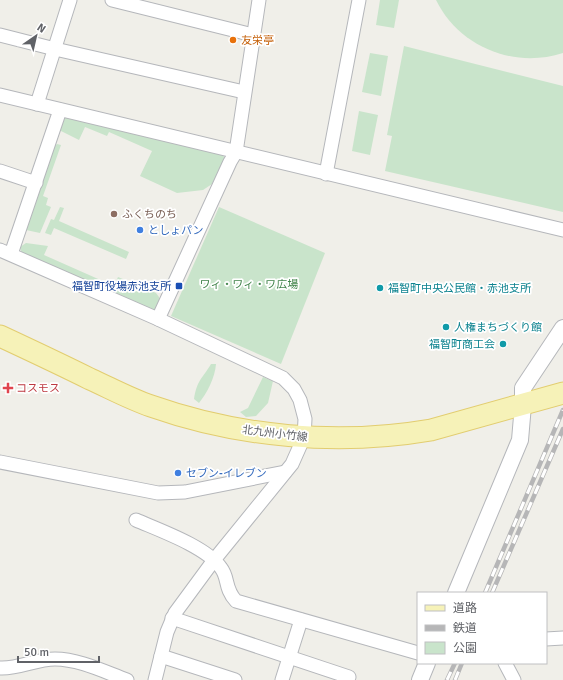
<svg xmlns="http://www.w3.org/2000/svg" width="563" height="680" viewBox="0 0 563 680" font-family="Signika,'Noto Sans JP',sans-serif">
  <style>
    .green { fill: #c9e4cb }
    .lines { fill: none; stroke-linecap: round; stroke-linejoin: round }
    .minor-casing { stroke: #b5b7bb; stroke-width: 15 }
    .tertiary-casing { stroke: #b5b7bb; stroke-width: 18 }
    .primary-casing { stroke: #e2cd70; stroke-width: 23 }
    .minor { stroke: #fff; stroke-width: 13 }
    .tertiary { stroke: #fff; stroke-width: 16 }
    .primary { stroke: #f6f2b8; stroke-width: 21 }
    .rail-casing { stroke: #b6b6b7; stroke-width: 4.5 }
    .rail { stroke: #fff; stroke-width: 3; stroke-dasharray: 9; stroke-linecap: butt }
    .food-dot { fill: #e8710a; stroke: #fff; stroke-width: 1.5 }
    .education-dot { fill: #8d6e63; stroke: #fff; stroke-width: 1.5 }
    .shop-dot { fill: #3f7fe0; stroke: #fff; stroke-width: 1.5 }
    .transit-dot { fill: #1a4fb4; stroke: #fff; stroke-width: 1.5 }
    .culture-dot { fill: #0f9aa8; stroke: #fff; stroke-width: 1.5 }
    .health-dot { fill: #e0444e; stroke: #fff; stroke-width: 1.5 }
    .labels { text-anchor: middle; stroke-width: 3.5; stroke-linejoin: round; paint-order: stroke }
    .food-label { font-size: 11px; fill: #c56008; stroke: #fff; text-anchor: start }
    .education-label { font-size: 11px; fill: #785e54; stroke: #fff; text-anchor: start }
    .shop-label { font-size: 11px; fill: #366cbe; stroke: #fff; text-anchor: start }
    .park-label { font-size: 11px; fill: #41844b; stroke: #fff }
    .transit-label { font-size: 11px; fill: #164399; stroke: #fff; text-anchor: end }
    .culture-label { font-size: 11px; fill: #0d838f; stroke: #fff; text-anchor: start }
    .health-label { font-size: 11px; fill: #be3a42; stroke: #fff; text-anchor: start }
    .street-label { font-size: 11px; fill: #606267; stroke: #fff }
  </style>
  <rect width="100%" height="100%" fill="#f0efe9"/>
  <g class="green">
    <polygon points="380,0 399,0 394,28 376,25"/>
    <path d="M436,0H563V53C514,69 459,47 436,0Z"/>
    <polygon points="404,46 563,86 563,212 385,171 392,136 387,135"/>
    <polygon points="370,53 388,56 381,96 362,92"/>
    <polygon points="359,111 378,115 370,155 352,151"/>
    <polygon points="64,116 222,153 225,159 212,184 203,190 177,193 140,176 152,151 109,132 107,136 85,127 79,140 61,131 60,127"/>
    <polygon points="57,144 61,145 43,196 48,198 46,205 51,207 40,233 26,230 53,148"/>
    <polygon points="60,207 64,208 59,221 129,252 126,259 54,228 51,235 45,233 51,219 54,220"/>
    <polygon points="219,207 325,253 281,364 171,316"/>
    <polygon points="26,243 48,246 44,255 114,286 118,277 156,293 159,297 160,305 154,312 22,254 20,247"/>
    <path d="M211,364H216C215,378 207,393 199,403L194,399C197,380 202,379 211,364Z"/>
    <polygon points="263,377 273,381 268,403 256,416 246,417 240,412 248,408"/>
  </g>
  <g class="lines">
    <g class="minor-casing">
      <g id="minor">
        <polyline points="112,0 253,35"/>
        <polyline points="0,35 55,49 244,92"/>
        <polyline points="0,95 563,230"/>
        <polyline points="37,104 70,0"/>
        <polyline points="0,171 36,183"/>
        <polyline points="326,174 359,0"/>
        <polyline points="0,250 158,319 283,378 294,389 300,400 305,419 304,437 292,464 214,560 175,613 167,632 155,680"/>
        <polyline points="11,254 60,110"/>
        <polyline points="158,319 230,162 236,152 259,0"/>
        <polyline points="0,462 158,493 185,492 285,472"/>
        <path d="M136,520C159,530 207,547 221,568C229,578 224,588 236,601L418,653"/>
        <polyline points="172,618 349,677"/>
        <polyline points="546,639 563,638"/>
        <polyline points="161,656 235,680"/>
        <polyline points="505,663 514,680"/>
        <path d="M0,668C19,669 36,659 55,659C79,659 105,672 127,680"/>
        <polyline points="282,680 301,620"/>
      </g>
    </g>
    <g class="tertiary-casing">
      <g id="tertiary">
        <polyline points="456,593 520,440 523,405 523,388 563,328"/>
        <polyline points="420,680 427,663"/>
      </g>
    </g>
    <g class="primary-casing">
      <path id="primary" d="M0,336C30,350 60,364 90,379C110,388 130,399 151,406C239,437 338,446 431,430L563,393"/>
    </g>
    <use href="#minor" class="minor"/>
    <use href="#tertiary" class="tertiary"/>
    <use href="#primary" class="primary"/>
    <g class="rail-casing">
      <g id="rail">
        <polyline points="485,593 563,410"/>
        <polyline points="492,593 563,429"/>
        <polyline points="447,680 455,663"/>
        <polyline points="455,680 462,663"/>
      </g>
    </g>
    <use href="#rail" class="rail"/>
  </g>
  <circle class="food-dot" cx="233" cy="40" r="4"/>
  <circle class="education-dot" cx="114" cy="214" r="4"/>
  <g class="shop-dot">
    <circle cx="140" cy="230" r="4"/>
    <circle cx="178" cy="473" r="4"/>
  </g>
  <rect class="transit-dot" x="175" y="282" width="8" height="8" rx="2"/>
  <g class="culture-dot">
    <circle cx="380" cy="288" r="4"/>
    <circle cx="446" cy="327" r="4"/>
    <circle cx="503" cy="344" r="4"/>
  </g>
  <path class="health-dot" d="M6 382h4v4h4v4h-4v4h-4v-4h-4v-4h4z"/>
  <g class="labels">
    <g class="food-label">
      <text x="241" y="44">友栄亭</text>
    </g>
    <g class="education-label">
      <text x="122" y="218">ふくちのち</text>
    </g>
    <g class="shop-label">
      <text x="148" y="234">としょパン</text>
      <text x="186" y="477">セブン-イレブン</text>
    </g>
    <g class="park-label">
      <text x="249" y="288">ワィ・ワィ・ワ広場</text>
    </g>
    <g class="transit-label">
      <text x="171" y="290">福智町役場赤池支所</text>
    </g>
    <g class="culture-label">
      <text x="388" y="292">福智町中央公民館・赤池支所</text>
      <text x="454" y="331">人権まちづくり館</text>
      <text x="495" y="348" text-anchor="end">福智町商工会</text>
    </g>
    <g class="health-label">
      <text x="16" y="392">コスモス</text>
    </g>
    <g class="street-label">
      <text transform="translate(275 433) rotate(7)" y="4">北九州小竹線</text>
    </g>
  </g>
  <rect x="417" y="592" width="130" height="72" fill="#ffffff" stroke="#bfc0c2"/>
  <rect x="425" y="605" width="20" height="6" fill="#f6f2b8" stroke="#bfc0c2"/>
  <text x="453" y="612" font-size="12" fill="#606267">道路</text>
  <rect x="425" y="625" width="20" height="6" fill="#b6b6b7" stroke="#bfc0c2"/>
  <text x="453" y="632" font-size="12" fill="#606267">鉄道</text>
  <rect x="425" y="642" width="20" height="12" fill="#c9e4cb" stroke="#bfc0c2"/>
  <text x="453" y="652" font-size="12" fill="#606267">公園</text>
  <g transform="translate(36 36) rotate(34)" stroke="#ffffff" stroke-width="3" paint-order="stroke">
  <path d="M0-3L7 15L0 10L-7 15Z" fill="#606267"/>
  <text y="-6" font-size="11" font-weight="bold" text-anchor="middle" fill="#606267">N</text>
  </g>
  <path d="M18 656v6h81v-6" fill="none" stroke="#606267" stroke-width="2"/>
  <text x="24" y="656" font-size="12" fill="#606267" stroke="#ffffff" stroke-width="3" paint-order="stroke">50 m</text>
</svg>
